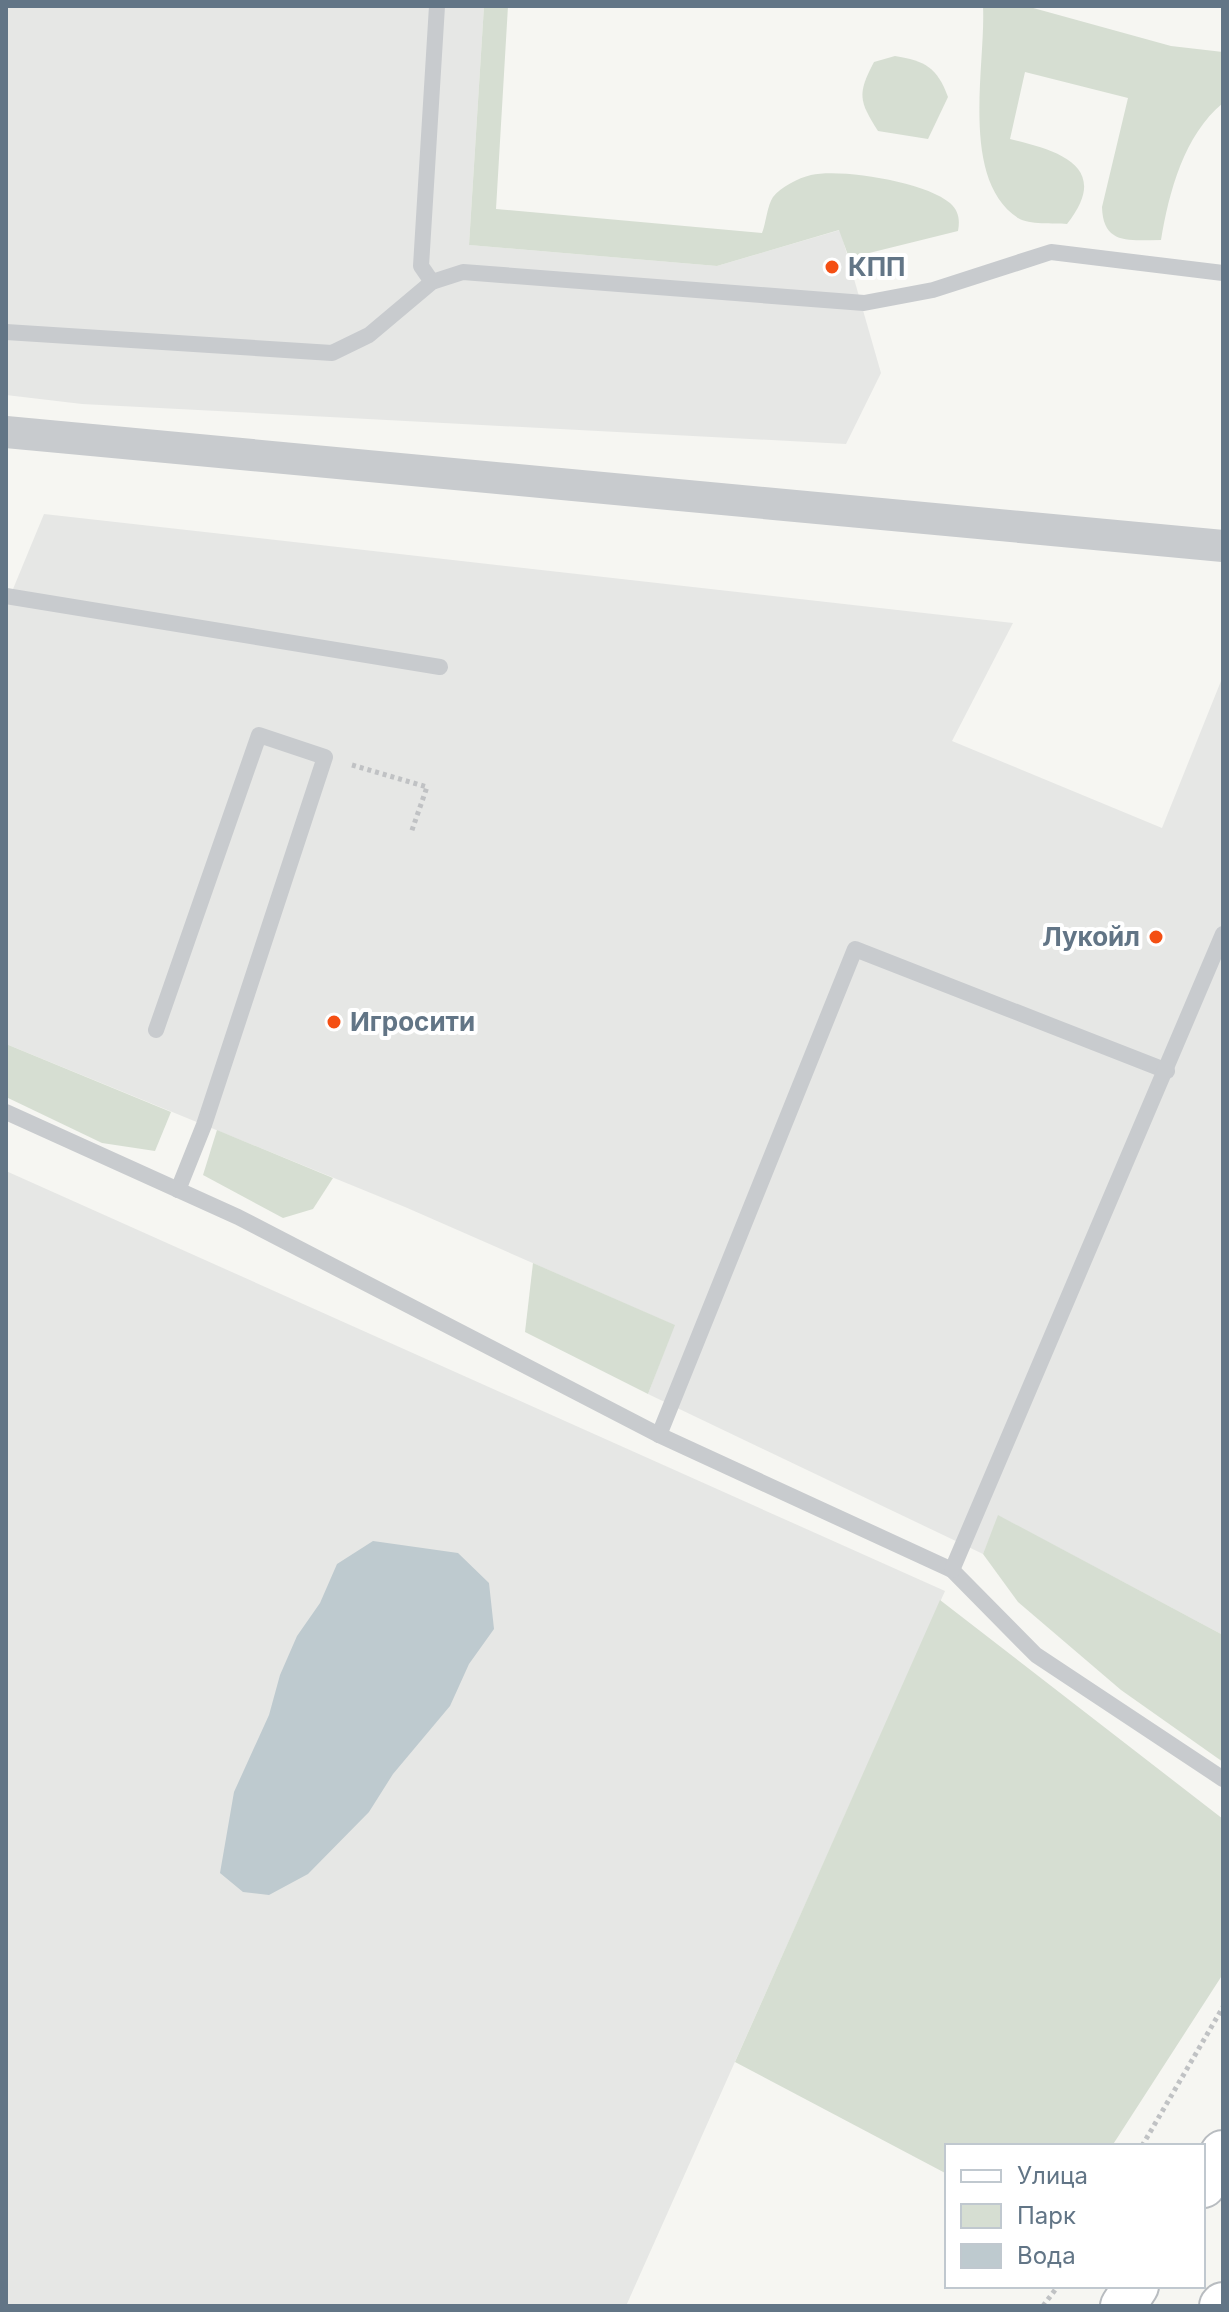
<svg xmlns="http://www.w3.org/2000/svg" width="1229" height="2312" viewBox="0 0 1229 2312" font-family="Inter,sans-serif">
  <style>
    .built { fill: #e6e7e5 }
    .green { fill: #d6ded2 }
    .water { fill: #becacf }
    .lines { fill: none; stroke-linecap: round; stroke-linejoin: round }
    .primary-casing { stroke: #b8bcc0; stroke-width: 48 }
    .path { stroke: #c0c2c4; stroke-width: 5; stroke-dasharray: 4 4; stroke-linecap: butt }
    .lane { stroke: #c8cbce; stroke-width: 16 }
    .street { stroke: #c8cbce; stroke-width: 32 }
    .primary { stroke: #fff; stroke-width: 44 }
    .poi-dot { fill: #f44f13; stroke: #fff; stroke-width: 3 }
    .labels { text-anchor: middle; stroke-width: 8; stroke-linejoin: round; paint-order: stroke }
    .poi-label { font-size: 26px; font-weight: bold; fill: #627586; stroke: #fff; text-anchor: start }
  </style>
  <rect width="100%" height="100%" fill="#f6f6f2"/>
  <g class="built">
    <polygon points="6,6 484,6 469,245 717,266 840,230 881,373 846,444 82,404 6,395"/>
    <polygon points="44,514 1013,623 952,741 1162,828 1223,676 1223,1635 999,1516 983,1554 648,1394 674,1325 405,1207 6,1044 6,606"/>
    <polygon points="6,1171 945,1591 626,2306 6,2306"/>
  </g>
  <g class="green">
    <path d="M484,6H508L496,209L762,233C766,223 767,206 773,197C781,187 798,178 811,175C841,168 926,182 950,203C959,211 960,220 958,231L849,258L839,230L717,266L469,245Z"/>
    <path d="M983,6H1026L1171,46L1223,52V103C1184,135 1169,192 1161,240C1131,240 1103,246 1102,207L1128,98L1025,72L1010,139C1057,150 1113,166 1067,224C1054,223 1029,225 1018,218C959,179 986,65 983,6Z"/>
    <path d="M895,56C925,61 937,67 948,97L928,139L878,131C859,101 857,94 874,62Z"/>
    <polygon points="6,1044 171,1112 155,1151 102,1143 6,1097"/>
    <polygon points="217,1130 333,1178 313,1209 283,1218 203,1175"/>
    <polygon points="533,1263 675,1325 648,1394 525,1332"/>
    <polygon points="998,1515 1223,1635 1223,1762 1121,1690 1018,1602 983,1554"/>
    <polygon points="940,1600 1223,1819 1223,1974 1112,2146 947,2146 947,2174 735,2062"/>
  </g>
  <polygon class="water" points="373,1541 458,1553 489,1583 494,1629 469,1664 450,1706 393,1774 369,1812 308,1874 269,1895 243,1892 220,1873 234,1792 269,1715 280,1675 297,1636 320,1603 337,1564"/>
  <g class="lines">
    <g class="primary-casing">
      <g id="primary">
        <polyline points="1203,2185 1223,2153"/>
        <polyline points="1123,2306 1136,2286"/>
        <polyline points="1222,2306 1223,2305"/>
      </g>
    </g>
    <g class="path">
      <polyline points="352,765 427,787 411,833"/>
      <polyline points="1142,2146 1223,2007"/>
      <polyline points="1043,2306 1058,2286"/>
    </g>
    <g class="lane">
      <polyline points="432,282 421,266 437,6"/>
      <polyline points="6,332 332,353 369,335 432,282 463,272 864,303 933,290 1051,252 1223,273"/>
      <polyline points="6,596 440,667"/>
      <polyline points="156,1030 259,735 325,757 204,1125 178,1190"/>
      <polyline points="6,1112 238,1217 659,1435 952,1570 1036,1655 1223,1779"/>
      <polyline points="659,1435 855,949 1167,1071"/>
      <polyline points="952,1570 1223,934"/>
    </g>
    <polyline class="street" points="6,432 1223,546"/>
    <use href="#primary" class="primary"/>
  </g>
  <g class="poi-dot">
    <circle cx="832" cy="267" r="8"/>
    <circle cx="1156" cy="937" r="8"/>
    <circle cx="334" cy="1022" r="8"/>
  </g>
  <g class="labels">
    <g class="poi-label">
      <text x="848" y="276">КПП</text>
      <text x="1140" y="946" text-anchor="end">Лукойл</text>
      <text x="350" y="1031">Игросити</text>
    </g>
  </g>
  <rect width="1229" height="2312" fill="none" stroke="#627586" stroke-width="16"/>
  <rect x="945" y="2144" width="260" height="144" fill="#ffffff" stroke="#c0c8cf" stroke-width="2"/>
  <rect x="961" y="2170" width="40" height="12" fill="#ffffff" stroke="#c0c8cf" stroke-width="2"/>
  <text x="1017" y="2184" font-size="24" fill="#627586">Улица</text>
  <rect x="961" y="2204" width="40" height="24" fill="#d6ded2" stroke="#c0c8cf" stroke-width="2"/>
  <text x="1017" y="2224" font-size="24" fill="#627586">Парк</text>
  <rect x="961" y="2244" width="40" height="24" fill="#becacf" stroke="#c0c8cf" stroke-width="2"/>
  <text x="1017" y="2264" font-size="24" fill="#627586">Вода</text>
</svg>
